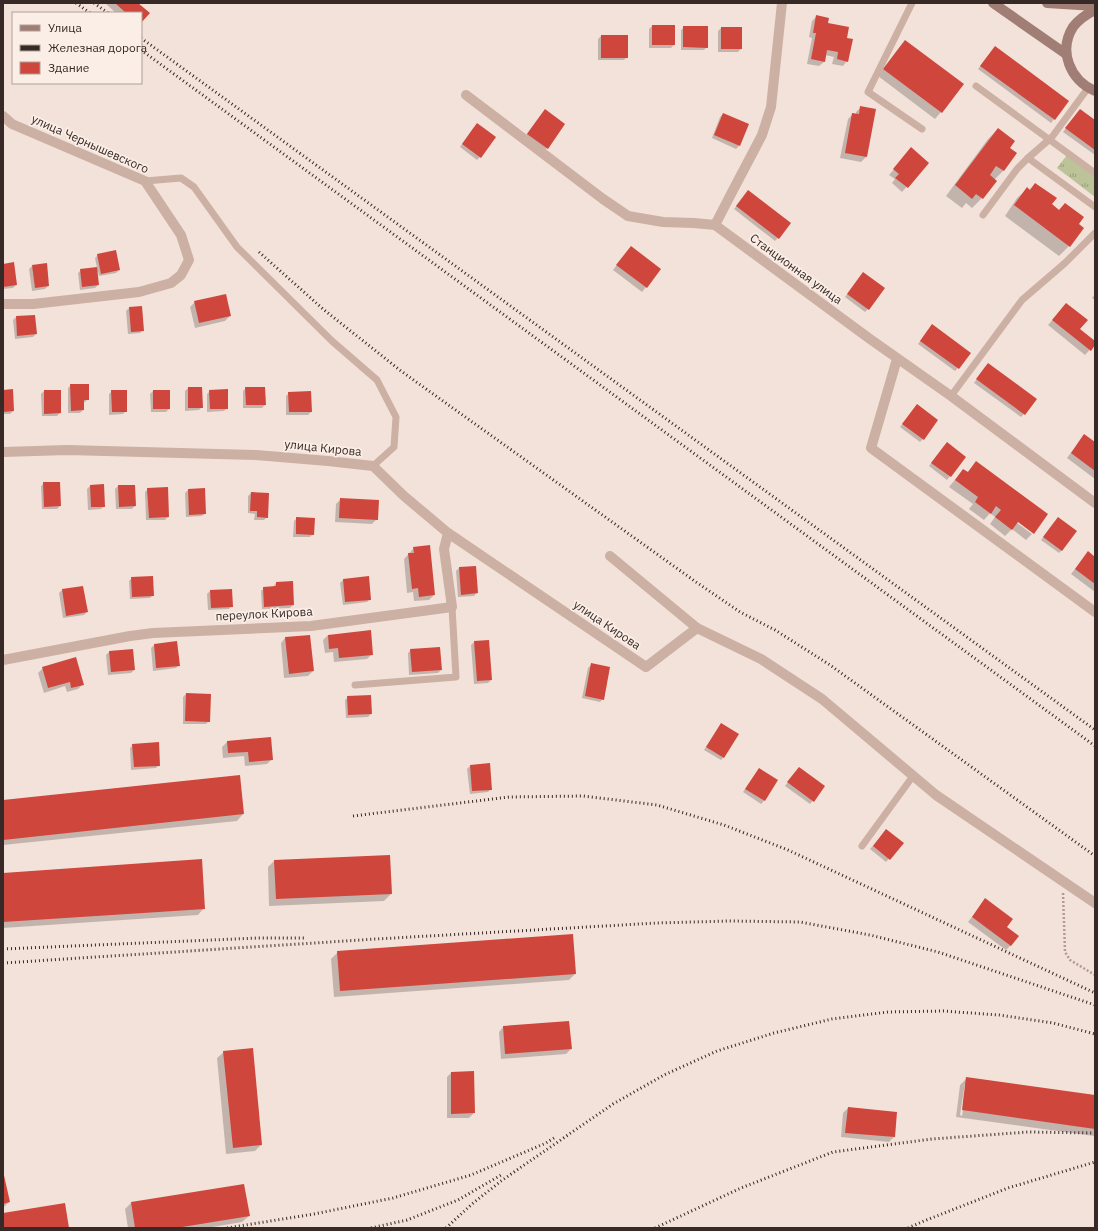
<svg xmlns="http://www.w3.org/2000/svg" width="1098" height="1231" viewBox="0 0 1098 1231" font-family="'IBM Plex Sans',sans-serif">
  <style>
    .grass { fill: url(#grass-tufts) }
    .shadow { fill: #0003; fill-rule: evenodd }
    .building { fill: #cf463c }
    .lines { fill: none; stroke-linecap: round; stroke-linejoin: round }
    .path { stroke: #b8998e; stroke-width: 2.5; stroke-dasharray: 2 2; stroke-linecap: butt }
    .lane { stroke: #ccb0a4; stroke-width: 7 }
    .street { stroke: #ccb0a4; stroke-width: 10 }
    .secondary { stroke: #a07e75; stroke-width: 10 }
    .rail { stroke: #372926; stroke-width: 3; stroke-dasharray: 1 3; stroke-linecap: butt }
    .labels { text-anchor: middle; stroke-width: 3.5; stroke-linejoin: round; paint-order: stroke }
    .street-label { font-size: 12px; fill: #372926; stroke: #fbeee6 }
  </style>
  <defs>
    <pattern id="grass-tufts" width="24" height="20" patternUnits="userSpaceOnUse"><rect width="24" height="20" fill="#bcc398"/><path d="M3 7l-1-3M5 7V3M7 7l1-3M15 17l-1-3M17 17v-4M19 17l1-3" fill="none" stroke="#9a9e7c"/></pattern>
  </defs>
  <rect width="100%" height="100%" fill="#f3e2d9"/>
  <polygon class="grass" points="1067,155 1095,176 1095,197 1057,168"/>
  <g class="shadow">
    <polygon points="105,3 137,3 148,13 141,22 141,13 116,13"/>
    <polygon points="817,16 846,39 847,61 843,66 832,64 834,57 825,55 824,62 819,66 807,64 812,38 809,37 812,21"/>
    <polygon points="652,26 674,45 671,48 649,48 649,29"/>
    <polygon points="684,27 707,47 704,50 681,50 681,30"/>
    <polygon points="721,28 741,28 741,49 738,52 718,52 718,31"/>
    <polygon points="601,36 627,57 624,60 598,60 598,39"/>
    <polygon points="905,41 941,112 935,119 878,76 899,48"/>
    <polygon points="992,51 1068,101 1051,123 978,69"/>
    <polygon points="861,107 866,157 861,162 840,158 848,119 853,114 856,115 856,112"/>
    <polygon points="1080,110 1095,121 1095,155 1063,132"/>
    <polygon points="545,111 547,148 542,153 523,139 540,116"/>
    <polygon points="723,114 739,146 736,149 712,138 720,117"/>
    <polygon points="474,127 480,157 477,160 460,147"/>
    <polygon points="998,129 1009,148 1016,153 1003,171 994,180 982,198 972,208 966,203 962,208 946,196 988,139"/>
    <polygon points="907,154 928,163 902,192 892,183 895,179 889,175"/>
    <polygon points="1035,184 1050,205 1083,228 1069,246 1059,256 1005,216 1017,198 1027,189 1029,190"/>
    <polygon points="746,194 778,238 775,241 734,209"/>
    <polygon points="631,247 646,287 642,292 613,270"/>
    <polygon points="98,255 119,270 116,273 99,276 98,272 96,272 98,285 95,288 80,290 78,273 81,270 97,268 95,258"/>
    <polygon points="3,265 16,285 13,288 3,289"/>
    <polygon points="32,266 48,286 45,289 32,291 29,269"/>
    <polygon points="863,273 868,309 865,312 845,297"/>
    <polygon points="1095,294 1095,300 1092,298"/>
    <polygon points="195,302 230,316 225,321 195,328 190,307"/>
    <polygon points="129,308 143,330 140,333 128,334 126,311"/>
    <polygon points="1062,309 1079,329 1095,342 1095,344 1085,355 1048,325"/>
    <polygon points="16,317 36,334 33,337 15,339 13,320"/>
    <polygon points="932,325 958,368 955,371 918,344"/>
    <polygon points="985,367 1024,414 1021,417 974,383"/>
    <polygon points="71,385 88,399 85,402 83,402 83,410 80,413 68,413 68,388"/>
    <polygon points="188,388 202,407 199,410 185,411 185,391"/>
    <polygon points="246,388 265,405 262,408 243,408 243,391"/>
    <polygon points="3,391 13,411 10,414 3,414"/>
    <polygon points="44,391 60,413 57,416 42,416 41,394"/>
    <polygon points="112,391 126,411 123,414 109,415 109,394"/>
    <polygon points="153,391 169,409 166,412 151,412 150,394"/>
    <polygon points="210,391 227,408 224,411 207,412 207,394"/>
    <polygon points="289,393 311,412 308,415 286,415 286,396"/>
    <polygon points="914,409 923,439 920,442 900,427"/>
    <polygon points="1084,435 1095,443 1095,479 1067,458"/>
    <polygon points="944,446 965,457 947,480 929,466"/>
    <polygon points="976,462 1015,519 1013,520 1032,534 1026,540 1012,529 1005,536 990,524 995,517 990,513 984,520 969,509 973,504 949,487 963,470 967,473"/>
    <polygon points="44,483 60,506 57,509 42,509 41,486"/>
    <polygon points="90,486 104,506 101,509 88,510 87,489"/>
    <polygon points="118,486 135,506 132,509 116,509 115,489"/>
    <polygon points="148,489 168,517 165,520 146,520 145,492"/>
    <polygon points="188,490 205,513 202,516 186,517 185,493"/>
    <polygon points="251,493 267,517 264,520 254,520 255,514 248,513 248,496"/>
    <polygon points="341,499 377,519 372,524 335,522 336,504"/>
    <polygon points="297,518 313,534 310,537 293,537 294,521"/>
    <polygon points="1055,521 1062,550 1059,553 1041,540"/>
    <polygon points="414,548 434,595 429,600 414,601 413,592 407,593 404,559"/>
    <polygon points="1088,553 1095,558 1095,592 1071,574"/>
    <polygon points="459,568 477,593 474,596 458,597 456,571"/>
    <polygon points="132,578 153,595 150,598 130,599 129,581"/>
    <polygon points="343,580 370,599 367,602 343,605 340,583"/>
    <polygon points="276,583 293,605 290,608 262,609 261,591 264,588 273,587"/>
    <polygon points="82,587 87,612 84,615 63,618 59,593 62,590"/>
    <polygon points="210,591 232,606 229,609 208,610 207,594"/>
    <polygon points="328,635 372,654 367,659 334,662 333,652 325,653 323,640"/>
    <polygon points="285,638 313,671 308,676 284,678 281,643"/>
    <polygon points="176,642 179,665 176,668 153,671 151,648 154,645"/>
    <polygon points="474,642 491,680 488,683 474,684 471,645"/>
    <polygon points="132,650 134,670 131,673 108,675 106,655 109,652"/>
    <polygon points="411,650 441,670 438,673 409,675 408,653"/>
    <polygon points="591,665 603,699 600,702 582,698 588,668"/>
    <polygon points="43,668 83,684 78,689 67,692 65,686 44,693 38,673"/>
    <polygon points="186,694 209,721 206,724 183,724 183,697"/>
    <polygon points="348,697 371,714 368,717 346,718 345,700"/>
    <polygon points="721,724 724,757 721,760 704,750"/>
    <polygon points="270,738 272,759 267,764 245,766 244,756 223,758 222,747 227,742"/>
    <polygon points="133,745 159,765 156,768 131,770 130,748"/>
    <polygon points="470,766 491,789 488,792 470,794 467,769"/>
    <polygon points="759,769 764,801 761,804 743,792"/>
    <polygon points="796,771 824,787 810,804 785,786"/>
    <polygon points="3,801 243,814 237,821 3,845"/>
    <polygon points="884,833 902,843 886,862 870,849"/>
    <polygon points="274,861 391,894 384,901 269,906 268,867"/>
    <polygon points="3,874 204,908 198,915 3,928"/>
    <polygon points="985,900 1011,945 1006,950 968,922"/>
    <polygon points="338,952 575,974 569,980 334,997 331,959"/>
    <polygon points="569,1022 571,1049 566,1054 501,1059 499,1032 503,1027"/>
    <polygon points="224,1052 261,1145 255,1151 226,1154 217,1058"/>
    <polygon points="451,1073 474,1113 469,1118 447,1118 447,1077"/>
    <path d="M967,1078L1095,1096V1135L1094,1136L956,1117L960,1085ZM965,1084H967L962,1116L960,1115Z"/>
    <polygon points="848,1108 896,1113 894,1137 889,1142 841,1137 843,1113"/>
    <polygon points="3,1172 9,1202 3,1208"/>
    <polygon points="131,1203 249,1216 242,1222 207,1228 128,1228 125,1209"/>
  </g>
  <g class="building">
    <polygon points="115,3 138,3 150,13 141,23 141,13 126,13"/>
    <polygon points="816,15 829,18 828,23 849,27 847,38 853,39 848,62 837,59 838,52 827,50 825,62 811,59 816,33 813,33"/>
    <rect x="652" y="25" width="23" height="20"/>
    <polygon points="683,26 708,26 708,48 683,47"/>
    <rect x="721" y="27" width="21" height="22"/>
    <rect x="601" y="35" width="27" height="23"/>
    <polygon points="905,40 964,84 942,113 883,69"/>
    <polygon points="995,46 1069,101 1055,120 980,66"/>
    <polygon points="860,106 876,109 867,157 845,153 852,113 859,114"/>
    <polygon points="545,109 565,124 548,149 527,134"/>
    <polygon points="1080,109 1095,120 1095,150 1065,128"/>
    <polygon points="723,113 749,124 740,146 714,135"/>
    <polygon points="477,123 496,137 481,158 462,144"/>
    <polygon points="998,128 1015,141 1010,148 1017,153 1004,171 996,166 990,175 997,181 983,199 976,194 972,199 955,185"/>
    <polygon points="911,147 929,163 908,188 895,178 899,174 893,169"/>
    <polygon points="1035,183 1057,198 1052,204 1059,210 1065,203 1084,217 1079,224 1084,228 1070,247 1014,205 1027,187 1030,190"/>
    <polygon points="748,190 791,223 779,239 736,206"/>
    <polygon points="631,246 661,269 647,288 616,265"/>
    <polygon points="116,250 120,270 101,274 97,254"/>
    <polygon points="14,262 17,285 3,287 3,264"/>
    <polygon points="47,263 49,286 35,288 32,265"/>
    <polygon points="97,267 99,285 82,287 80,269"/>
    <polygon points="863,272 885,288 869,310 847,294"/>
    <polygon points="226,294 231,316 199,323 194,301"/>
    <polygon points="1066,303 1088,320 1080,329 1095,341 1095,345 1091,351 1052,320"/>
    <polygon points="142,306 144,331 131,332 129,307"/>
    <polygon points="35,315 37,334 17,336 16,316"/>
    <polygon points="932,324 971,353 959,369 920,341"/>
    <polygon points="988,363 1037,399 1025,415 976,379"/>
    <polygon points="70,384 89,384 89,400 84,400 84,410 71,411"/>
    <polygon points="188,387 202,387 203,408 188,408"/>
    <polygon points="245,387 265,387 266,405 246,405"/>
    <polygon points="13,389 14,411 3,412 3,390"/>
    <polygon points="228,389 228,409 210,409 209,390"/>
    <polygon points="44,390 61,390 61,413 44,414"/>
    <polygon points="111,390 127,390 127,412 112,412"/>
    <rect x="153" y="390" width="17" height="19"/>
    <polygon points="311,391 312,412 289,412 288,392"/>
    <polygon points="917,404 938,420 924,440 902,424"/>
    <polygon points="1084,434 1095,442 1095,471 1071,453"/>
    <polygon points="947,442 966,457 951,477 931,463"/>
    <polygon points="976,461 1048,514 1034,534 1018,522 1012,530 995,517 1001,510 996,506 991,514 975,502 978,497 955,480 963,469 968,472"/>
    <polygon points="43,482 60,482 61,506 44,507"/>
    <polygon points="104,484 105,507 91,507 90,485"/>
    <polygon points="118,485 135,485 136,506 119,507"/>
    <polygon points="168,487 169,517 149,518 147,488"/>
    <polygon points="205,488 206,514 189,515 188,489"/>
    <polygon points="251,492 269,493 268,518 257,517 257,511 250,511"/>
    <polygon points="340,498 379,500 378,520 339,518"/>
    <polygon points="296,517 315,518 314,535 296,534"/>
    <polygon points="1058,517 1077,531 1062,551 1043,537"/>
    <polygon points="430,545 435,595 419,597 418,588 412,589 408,553 414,553 413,547"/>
    <polygon points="1088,551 1095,557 1095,584 1075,569"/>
    <polygon points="476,566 478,593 461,595 459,567"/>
    <polygon points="153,576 154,596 132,597 131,577"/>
    <polygon points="369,576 371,600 345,602 343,579"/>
    <polygon points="293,581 294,605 264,607 263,587 276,586 276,582"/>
    <polygon points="83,586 88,612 66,616 62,589"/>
    <polygon points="232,589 233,607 211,608 210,590"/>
    <polygon points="371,630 373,655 339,658 338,648 329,649 328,635"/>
    <polygon points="310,635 314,671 289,674 285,637"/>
    <polygon points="489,640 492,680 477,681 474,641"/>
    <polygon points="177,641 180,666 156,668 154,644"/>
    <polygon points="440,647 442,670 412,672 410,649"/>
    <polygon points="133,649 135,670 111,672 109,651"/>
    <polygon points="76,657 84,685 71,688 70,682 48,688 42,667"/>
    <polygon points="591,663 610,667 604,700 585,696"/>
    <polygon points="186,693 211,694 210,722 185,721"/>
    <polygon points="371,695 372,714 348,715 347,696"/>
    <polygon points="721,723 739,734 724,758 706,747"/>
    <polygon points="271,737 273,760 249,762 248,752 228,753 227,741"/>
    <polygon points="159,742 160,766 134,767 132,744"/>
    <polygon points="490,763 492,790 472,791 470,765"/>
    <polygon points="799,767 825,786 814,802 787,782"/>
    <polygon points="759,768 778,780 765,801 745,789"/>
    <polygon points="240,775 244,814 3,840 3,800"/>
    <polygon points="886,829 904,843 890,860 873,846"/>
    <polygon points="390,855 392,894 276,899 274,860"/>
    <polygon points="202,859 205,909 3,922 3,873"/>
    <polygon points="985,898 1013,919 1007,927 1019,936 1011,946 972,917"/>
    <polygon points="573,934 576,974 340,991 337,951"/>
    <polygon points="569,1021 572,1049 505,1054 503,1026"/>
    <polygon points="253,1048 262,1145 233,1148 223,1051"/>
    <polygon points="474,1071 475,1113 451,1114 451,1072"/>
    <polygon points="966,1077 1095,1095 1095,1129 962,1110"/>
    <polygon points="848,1107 897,1112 895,1137 845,1133"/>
    <polygon points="3,1171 10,1202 3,1204"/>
    <polygon points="244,1184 250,1216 176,1228 135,1228 131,1202"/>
    <polygon points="65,1203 69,1228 3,1228 3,1213"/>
  </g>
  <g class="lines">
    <polyline class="path" points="1063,893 1065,952 1070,960 1095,975"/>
    <g class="lane">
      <polyline points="912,3 868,92 922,129"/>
      <polyline points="976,86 1095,173"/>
      <polyline points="1088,88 1052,137 1028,158 1095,207"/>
      <polyline points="145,181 181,178 194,187 237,247 332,341 377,380 396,417 394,447 373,466"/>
      <polyline points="983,215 1017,169 1028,158"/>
      <polyline points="951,396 1022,300 1065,263 1095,233"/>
      <polyline points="355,685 456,677 452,607"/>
      <polyline points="862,846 913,776"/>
    </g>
    <g class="street">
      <polyline points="466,95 603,199 628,216 663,222 694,223 715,225 870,339 951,396 1095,503"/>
      <polyline points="3,116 12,124 145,181 181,235 189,260 181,275 171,283 139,292 33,304 3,304"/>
      <polyline points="715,225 731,194 762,135 771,107 782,3"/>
      <polyline points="897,359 871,448 1095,612"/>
      <polyline points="3,452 67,450 256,455 328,461 373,466 404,496 448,533 646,667 697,628"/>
      <polyline points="610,556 697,628 761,659 822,699 936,795 1095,903"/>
      <polyline points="3,660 130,636 153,633 311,626 452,607 444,549 448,533"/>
    </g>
    <g class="secondary">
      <polyline points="993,3 1066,54"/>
      <polyline points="1047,3 1095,6"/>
      <path d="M1095,10C1087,14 1079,19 1073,27C1058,51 1070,80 1095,91"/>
    </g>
    <g class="rail">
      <polyline points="76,3 90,13"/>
      <polyline points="94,3 108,13"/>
      <polyline points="141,38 1095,730"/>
      <polyline points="141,50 1095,746"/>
      <polyline points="259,252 323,309 401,371 696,582 740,612 775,630 830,665 1095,856"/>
      <polyline points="353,816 509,797 583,796 657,805 724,825 788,850 1095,993"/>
      <polyline points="3,949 258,938 304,938"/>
      <polyline points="3,963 376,939 657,923 730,921 800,922 870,935 938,952 1095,1005"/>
      <polyline points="227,1228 314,1214 393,1198 471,1175 546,1143 554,1138"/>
      <polyline points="371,1228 407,1220 458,1200 503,1174"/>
      <polyline points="446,1228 472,1204 501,1181 613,1104 664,1075 717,1051 774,1033 832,1019 888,1012 943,1011 999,1015 1053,1023 1095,1034"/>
      <polyline points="655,1228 741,1188 833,1152 932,1139 1028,1132 1095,1133"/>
      <polyline points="908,1228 924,1221 1008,1188 1095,1162"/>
    </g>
  </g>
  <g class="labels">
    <g class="street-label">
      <text transform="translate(90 144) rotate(24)" y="4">улица Чернышевского</text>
      <text transform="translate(796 269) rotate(36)" y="4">Станционная улица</text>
      <text transform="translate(323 448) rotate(6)" y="4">улица Кирова</text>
      <text transform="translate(264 614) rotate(-3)" y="4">переулок Кирова</text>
      <text transform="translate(607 625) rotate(34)" y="4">улица Кирова</text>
    </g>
  </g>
  <rect width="1098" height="1231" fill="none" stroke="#372926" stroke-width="8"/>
  <rect x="12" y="12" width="130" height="72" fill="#fbeee6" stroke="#ad9f99"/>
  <rect x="20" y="25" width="20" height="6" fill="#a07e75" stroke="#ad9f99"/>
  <text x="48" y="32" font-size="12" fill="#372926">Улица</text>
  <rect x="20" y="45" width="20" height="6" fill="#372926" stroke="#ad9f99"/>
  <text x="48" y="52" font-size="12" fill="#372926">Железная дорога</text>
  <rect x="20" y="62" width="20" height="12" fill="#cf463c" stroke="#ad9f99"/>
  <text x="48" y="72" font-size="12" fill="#372926">Здание</text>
</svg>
